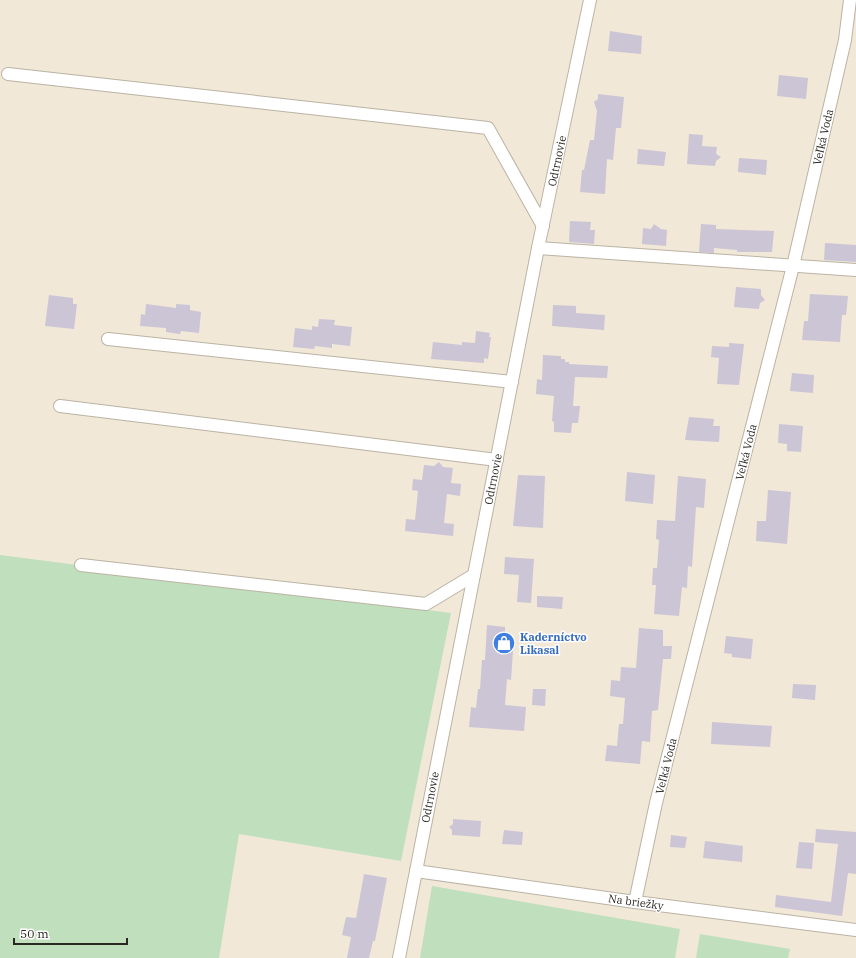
<svg xmlns="http://www.w3.org/2000/svg" width="856" height="958" viewBox="0 0 856 958" font-family="'IBM Plex Serif',serif">
  <style>
    .green { fill: #c0dfbd }
    .building { fill: #ccc5d5 }
    .lines { fill: none; stroke-linecap: round; stroke-linejoin: round }
    .minor-casing { stroke: #bbb3a4; stroke-width: 14 }
    .minor { stroke: #fff; stroke-width: 12 }
    .labels { text-anchor: middle; stroke-width: 3; stroke-linejoin: round; paint-order: stroke }
    .street-label { font-size: 11px; fill: #2b2721; stroke: #fff }
    .shop-label { font-size: 11px; font-weight: bold; fill: #366cbe; stroke: #fff; text-anchor: start }
  </style>
  <rect width="100%" height="100%" fill="#f1e8d8"/>
  <g class="green">
    <polygon points="0,555 451,613 401,861 239,834 219,958 0,958"/>
    <polygon points="432,886 680,929 675,958 420,958"/>
    <polygon points="700,934 790,949 788,958 696,958"/>
  </g>
  <g class="building">
    <polygon points="610,31 642,36 641,54 608,51"/>
    <polygon points="779,75 808,78 806,99 777,96"/>
    <polygon points="598,94 624,97 621,128 616,128 613,160 607,159 605,194 580,192 582,170 584,170 590,140 594,140 597,111 594,102 598,99"/>
    <polygon points="689,134 703,135 702,146 717,147 716,154 721,157 716,161 715,166 687,164"/>
    <polygon points="638,149 666,152 664,166 637,164"/>
    <polygon points="739,158 767,160 766,175 738,172"/>
    <polygon points="570,221 591,222 590,230 595,230 594,244 569,242"/>
    <polygon points="654,224 661,229 667,230 666,246 642,244 643,228 651,229"/>
    <polygon points="701,224 716,225 716,229 774,231 772,252 737,252 737,250 714,248 714,253 699,252"/>
    <polygon points="825,243 856,245 856,262 824,260"/>
    <polygon points="736,287 761,289 761,295 765,300 760,303 759,309 734,307"/>
    <polygon points="810,294 848,296 846,315 842,315 840,342 802,340 804,321 808,321"/>
    <polygon points="49,295 73,298 73,304 77,304 74,329 45,326"/>
    <polygon points="146,304 176,308 176,304 190,305 190,310 201,312 199,333 181,331 180,334 166,332 166,328 140,326 141,314 145,315"/>
    <polygon points="553,305 576,306 576,313 605,315 604,330 552,326"/>
    <polygon points="319,319 335,320 334,325 352,327 350,346 332,344 332,348 315,346 314,349 293,347 295,328 312,330 312,326 318,327"/>
    <polygon points="476,331 490,333 489,337 491,337 488,359 484,358 484,363 431,359 433,342 462,345 462,342 475,343"/>
    <polygon points="729,343 744,344 739,385 717,384 719,358 711,357 712,346 729,347"/>
    <polygon points="543,355 561,356 561,359 565,359 565,362 569,362 569,364 608,366 607,378 575,377 573,406 580,406 578,423 572,423 571,433 554,432 554,422 552,421 554,396 536,394 537,379 542,380"/>
    <polygon points="792,373 814,375 813,393 790,391"/>
    <polygon points="689,417 714,419 713,426 720,426 719,442 685,440"/>
    <polygon points="779,424 803,426 801,452 787,451 787,444 778,443"/>
    <polygon points="439,462 443,467 453,468 451,483 461,484 460,496 447,494 444,523 454,524 453,536 405,531 406,519 415,520 418,491 412,490 413,479 422,480 424,465 434,466"/>
    <polygon points="627,472 655,475 653,504 625,501"/>
    <polygon points="518,475 545,476 543,528 513,526"/>
    <polygon points="678,476 706,479 704,508 696,507 692,567 688,566 687,588 682,587 679,616 654,614 656,585 652,585 653,568 657,568 659,540 656,539 657,520 675,521"/>
    <polygon points="768,490 791,492 787,544 756,541 757,521 766,521"/>
    <polygon points="505,557 534,559 531,603 517,602 519,575 504,574"/>
    <polygon points="537,596 563,597 562,609 537,607"/>
    <polygon points="487,625 505,627 505,637 514,637 511,680 507,679 505,705 526,707 524,731 469,727 471,707 476,708 478,689 480,689 482,660 485,660"/>
    <polygon points="639,628 663,630 663,646 672,646 671,659 663,659 658,710 652,711 650,742 642,741 640,764 605,761 607,745 617,746 619,724 623,724 625,698 610,696 611,680 620,681 621,667 636,668"/>
    <polygon points="726,636 753,639 751,659 732,657 732,654 724,653"/>
    <polygon points="793,684 816,685 815,700 792,698"/>
    <polygon points="533,689 546,689 545,706 532,705"/>
    <polygon points="712,722 772,726 770,747 711,744"/>
    <polygon points="453,819 481,821 480,837 452,835 452,830 449,827 453,824"/>
    <polygon points="816,829 856,832 856,874 848,873 842,916 775,907 776,895 831,902 838,844 815,842"/>
    <polygon points="504,830 523,832 522,845 502,844"/>
    <polygon points="671,835 687,837 685,848 670,847"/>
    <polygon points="705,841 743,846 742,862 703,858"/>
    <polygon points="799,842 814,843 812,869 796,868"/>
    <polygon points="364,874 387,878 375,941 373,941 369,958 347,958 351,937 342,935 346,917 356,918"/>
  </g>
  <g class="lines">
    <g class="minor-casing">
      <g id="minor">
        <polyline points="8,74 488,128 543,226"/>
        <polyline points="538,248 856,270"/>
        <polyline points="108,339 512,382"/>
        <polyline points="60,406 497,460"/>
        <polyline points="81,565 426,604 474,575"/>
        <polyline points="416,871 635,902 856,930"/>
        <polyline points="635,902 656,803 793,266 845,40 850,0"/>
        <polyline points="399,958 538,248 590,0"/>
      </g>
    </g>
    <use href="#minor" class="minor"/>
  </g>
  <defs>
    <g id="shop-disc" transform="scale(1.15)"><circle r="9.5" fill="#3f7fe0" stroke="#fff"/><path d="M-5-2.5h2.3a2.7 3.5 0 0 1 5.4 0H5L5.5 6h-11ZM-1.5-2.5h3a1.5 2.3 0 0 0-3 0Z" fill="#fff"/></g>
  </defs>
  <g fill-rule="evenodd">
    <use href="#shop-disc" x="504" y="643"/>
  </g>
  <g class="labels">
    <g class="street-label">
      <text transform="translate(823 137) rotate(-77)" y="4">Veľká Voda</text>
      <text transform="translate(557 161) rotate(-78)" y="4">Odtrnovie</text>
      <text transform="translate(746 452) rotate(-76)" y="4">Veľká Voda</text>
      <text transform="translate(493 479) rotate(-79)" y="4">Odtrnovie</text>
      <text transform="translate(666 766) rotate(-76)" y="4">Veľká Voda</text>
      <text transform="translate(430 797) rotate(-79)" y="4">Odtrnovie</text>
      <text transform="translate(636 902) rotate(8)" y="4">Na briežky</text>
    </g>
    <g class="shop-label">
      <text x="520" y="641">Kaderníctvo<tspan x="520" dy="13">Likasal</tspan></text>
    </g>
  </g>
  <path d="M14 938v6h113v-6" fill="none" stroke="#2b2721" stroke-width="2"/>
  <text x="20" y="938" font-size="12" fill="#2b2721" stroke="#ffffff" stroke-width="3" paint-order="stroke">50 m</text>
</svg>
